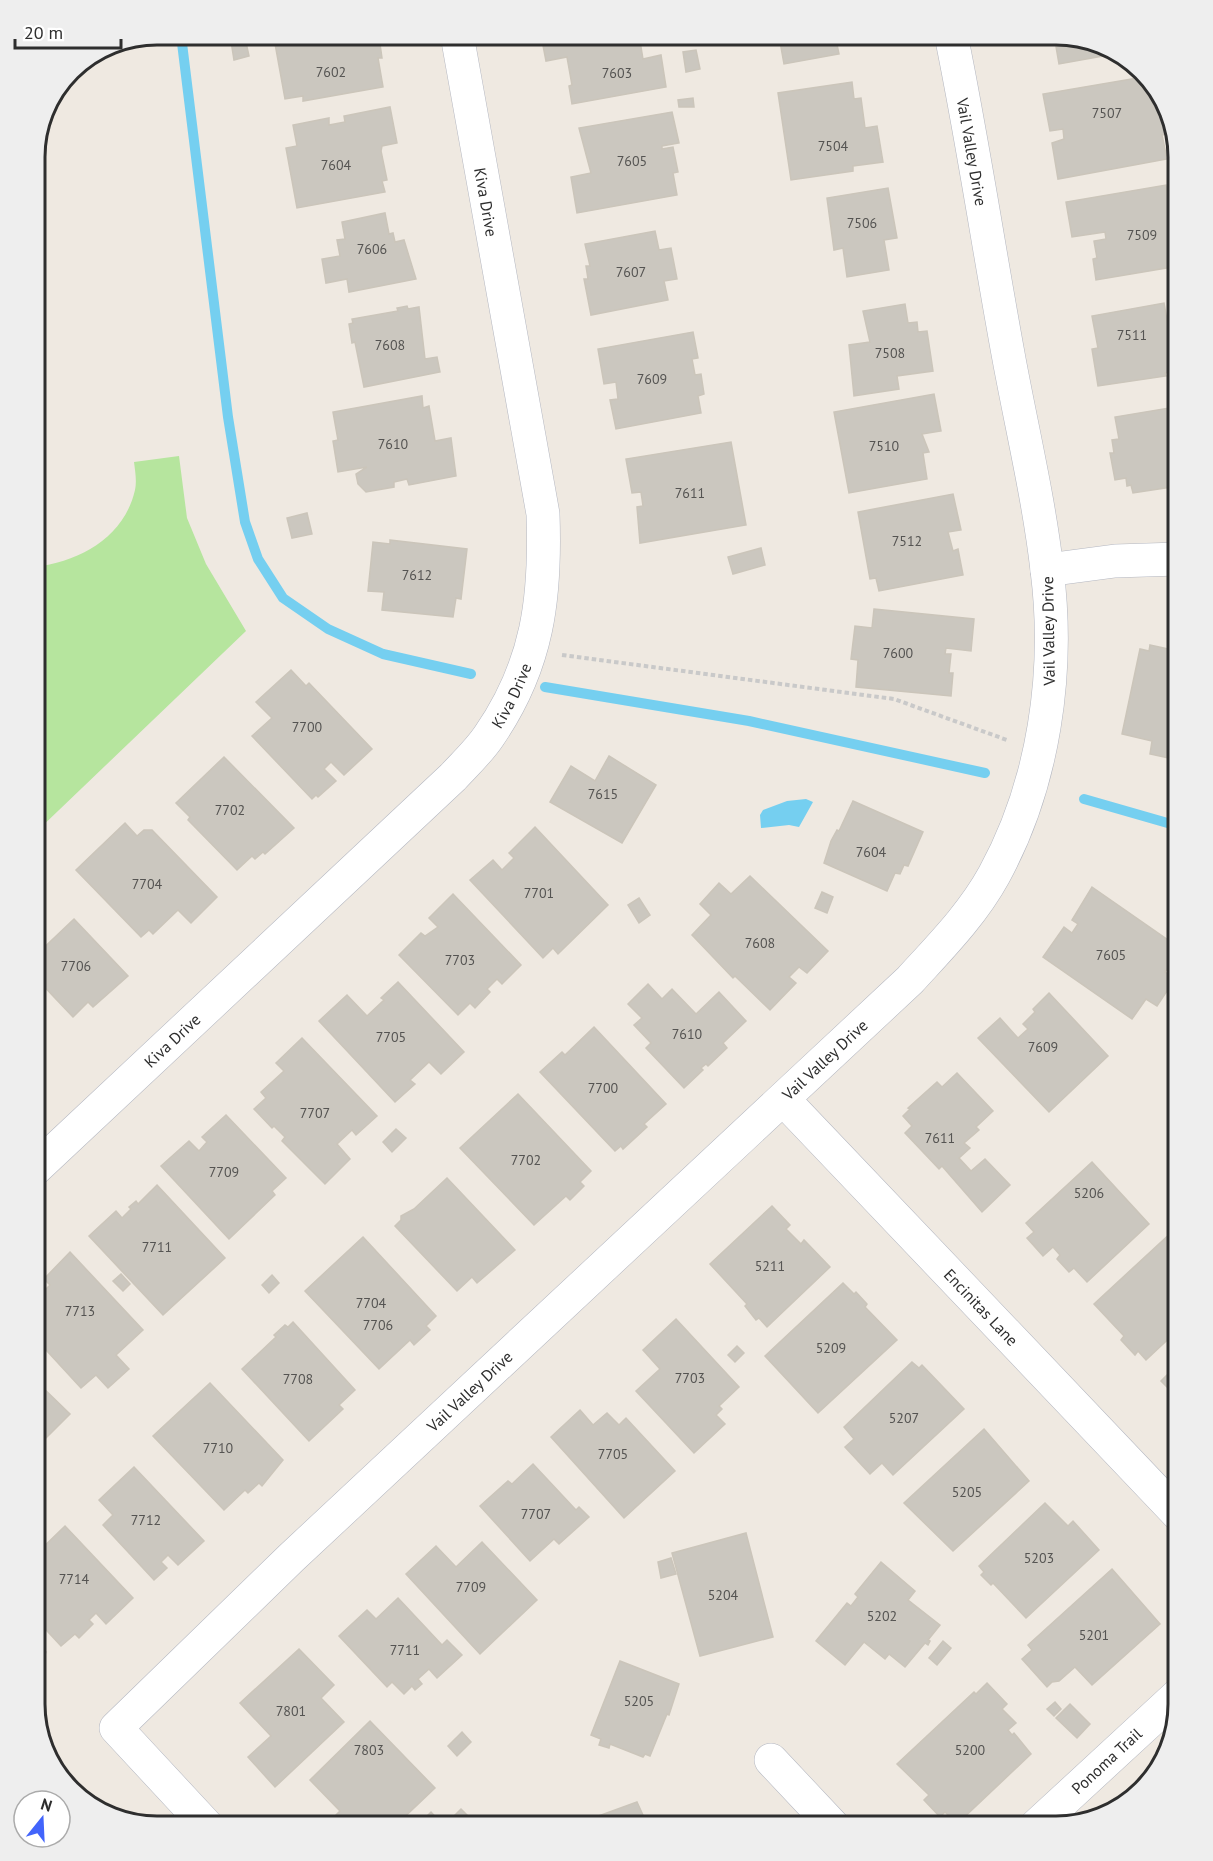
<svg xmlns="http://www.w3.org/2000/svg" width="1213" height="1861" viewBox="0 0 1213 1861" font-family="'PT Sans',sans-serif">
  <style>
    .green { fill: #b6e59e }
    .water { fill: #75cff0 }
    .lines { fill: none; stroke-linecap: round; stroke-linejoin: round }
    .stream { stroke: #75cff0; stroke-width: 10 }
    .building { fill: #cbc7bf; stroke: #cbc5ba; stroke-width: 1.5 }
    .street-casing { stroke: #b4b7c1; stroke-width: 34 }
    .path { stroke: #c9c9c9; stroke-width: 4; stroke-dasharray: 4.5 3; stroke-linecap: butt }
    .street { stroke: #fff; stroke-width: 33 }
    .labels { text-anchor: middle; stroke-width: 6; stroke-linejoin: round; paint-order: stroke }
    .number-label { font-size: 14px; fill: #555452 }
    .street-label { font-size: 16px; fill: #2e2e2e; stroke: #fff }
    .rim { fill: none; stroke: #2e2e2e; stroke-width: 3 }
  </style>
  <rect width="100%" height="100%" fill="#efe9e1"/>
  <path class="green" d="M179,456L187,518L206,564L246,631L35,833V567C80,561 124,538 135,490C137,481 135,470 134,462Z"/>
  <polygon class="water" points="806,799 813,802 799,827 789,825 761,828 760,815 763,810 787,801"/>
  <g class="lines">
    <g class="stream">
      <polyline points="181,35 228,417 245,522 258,559 283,598 328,629 383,654 471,674"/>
      <polyline points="545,687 749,721 985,773"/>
      <polyline points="1084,799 1178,826"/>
    </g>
  </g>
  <g class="building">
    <polygon points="292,35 372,35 374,45 380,44 382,58 378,58 383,87 303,101 303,96 285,99 274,38"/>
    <polygon points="541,35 639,35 643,59 661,55 666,87 572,104 569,86 572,85 567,57 546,61"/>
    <polygon points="769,35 835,35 839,54 784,64 779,36 769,38"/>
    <polygon points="1054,35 1063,35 1120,53 1059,64"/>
    <polygon points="245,38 249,56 234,60 231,41"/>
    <polygon points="696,50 700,69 686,72 683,52"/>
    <polygon points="1143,77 1162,96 1172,133 1162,135 1167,159 1058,179 1052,143 1064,139 1063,129 1050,131 1043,94"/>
    <polygon points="852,82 854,99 861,98 865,128 877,126 883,162 853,166 853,171 791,180 778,93"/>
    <polygon points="693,98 694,107 679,107 678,100"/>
    <polygon points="390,107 397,143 382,146 381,151 387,180 382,181 385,192 297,208 286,148 297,146 293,125 329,118 329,125 345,122 344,116"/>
    <polygon points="672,112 679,143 662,146 662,149 673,147 678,172 673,173 677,195 577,213 571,177 591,173 579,128"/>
    <polygon points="1166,185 1169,206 1176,205 1178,219 1178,266 1096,280 1093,259 1097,258 1094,241 1106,239 1105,232 1072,237 1066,202"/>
    <polygon points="888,188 897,238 884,240 889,270 847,277 843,248 834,250 827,198"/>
    <polygon points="385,213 389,234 393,233 395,242 404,240 416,279 349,292 347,279 326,283 322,259 340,256 337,240 345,239 342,222"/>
    <polygon points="655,231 659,250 671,248 677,279 664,281 668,300 591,315 584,279 588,279 586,266 590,266 585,244"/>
    <polygon points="1164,303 1176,372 1165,373 1166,376 1098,386 1092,349 1098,348 1092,316"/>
    <polygon points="905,304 908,323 917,322 918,332 927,331 933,371 897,376 899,389 854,396 849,345 870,342 863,311"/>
    <polygon points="407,306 408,309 419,307 425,359 437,357 440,372 364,387 355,342 352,343 349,324 353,323 352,319 398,311 397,308"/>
    <polygon points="693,332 698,358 692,359 695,375 701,374 704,394 698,396 701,413 616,429 610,400 618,399 616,382 604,384 598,349"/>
    <polygon points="934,394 941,431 922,434 929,452 923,453 927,479 849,493 834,412"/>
    <polygon points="422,396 423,408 429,406 435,441 451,438 456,476 409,485 407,479 394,482 394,487 366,492 358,484 356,474 367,467 338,472 333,441 338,440 333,412"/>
    <polygon points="1169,408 1178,454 1178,486 1133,493 1131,485 1127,486 1126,478 1115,480 1110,453 1114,453 1112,440 1119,439 1115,417"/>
    <polygon points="35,430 40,463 35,469"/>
    <polygon points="731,442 746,525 640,543 637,507 643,506 641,492 632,493 626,459"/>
    <polygon points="953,494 961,530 948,532 953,551 958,549 963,575 879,591 876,578 870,579 858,512"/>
    <polygon points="307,513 312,534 292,538 287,518"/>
    <polygon points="390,540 467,549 461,599 456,598 453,617 382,610 384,592 368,591 373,542 390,544"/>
    <polygon points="761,548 765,565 733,574 728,557"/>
    <polygon points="874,609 974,619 971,651 946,648 945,654 951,654 949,673 953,673 951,696 856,687 858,660 851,659 855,626 872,628"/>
    <polygon points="1150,645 1178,651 1178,760 1150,754 1152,741 1122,734 1140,649 1149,651"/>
    <polygon points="291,670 306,686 309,683 372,749 344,775 331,762 324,769 336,781 318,797 316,795 312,799 252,736 272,718 256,702"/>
    <polygon points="609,756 656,785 622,843 550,802 571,766 595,781"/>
    <polygon points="224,757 294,828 265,854 263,852 255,859 252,856 237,870 188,820 190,817 176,803"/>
    <polygon points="853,801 923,832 908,866 904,865 900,874 895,873 887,891 824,863 831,841 837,830 839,831"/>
    <polygon points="125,823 137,836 144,830 152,830 217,897 191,923 178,910 153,934 149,930 141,937 76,870"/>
    <polygon points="535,827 608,905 558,954 553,948 543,958 470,880 493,860 502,870 514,858 509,853"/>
    <polygon points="750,876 828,951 807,973 799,967 789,977 796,983 770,1010 735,976 733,978 692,935 711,915 700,904 719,883 731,894"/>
    <polygon points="1092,887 1178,947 1178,952 1165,972 1175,979 1157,1006 1146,999 1132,1019 1043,957 1064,927 1072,933 1078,924 1072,920"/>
    <polygon points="822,892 833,897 827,913 815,908"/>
    <polygon points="453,894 521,965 502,984 497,979 487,989 490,992 475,1008 470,1003 458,1015 399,955 421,933 425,936 438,927 429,918"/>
    <polygon points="639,898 650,915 639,923 628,905"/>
    <polygon points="74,919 128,976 93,1007 88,1002 73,1017 35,977 35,956"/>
    <polygon points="398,982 464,1052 441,1074 429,1062 410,1080 415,1084 395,1102 319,1021 347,995 367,1016 384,1000 381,998"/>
    <polygon points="648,984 662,999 672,989 696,1014 719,992 746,1021 723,1043 727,1048 708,1066 706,1064 701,1068 703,1070 684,1088 646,1048 651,1043 634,1025 642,1018 628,1004"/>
    <polygon points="1049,993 1108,1056 1049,1112 978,1038 1000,1018 1018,1038 1028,1029 1023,1024 1035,1012 1033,1009"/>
    <polygon points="594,1027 666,1104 644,1124 647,1127 623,1149 621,1146 615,1151 540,1072 562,1052 565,1055"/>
    <polygon points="302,1038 377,1116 356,1135 352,1130 337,1144 350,1159 325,1184 282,1141 285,1137 274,1126 272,1128 254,1109 266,1098 261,1092 284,1071 276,1063"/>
    <polygon points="957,1073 993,1111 976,1127 979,1130 964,1143 970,1148 959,1158 971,1171 985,1159 1010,1185 982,1212 942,1166 939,1169 905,1133 912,1126 903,1116 910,1109 908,1108 937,1082 942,1087"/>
    <polygon points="518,1094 591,1171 580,1182 584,1186 570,1200 566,1196 534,1225 460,1148"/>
    <polygon points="226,1115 286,1178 272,1191 275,1195 229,1239 161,1166 189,1141 199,1151 207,1142 202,1137"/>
    <polygon points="396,1129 406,1138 392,1152 383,1142"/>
    <polygon points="1092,1162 1149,1224 1087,1282 1074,1268 1069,1272 1057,1259 1060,1255 1053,1247 1043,1256 1027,1238 1034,1232 1026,1223"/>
    <polygon points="447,1178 515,1250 477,1283 472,1277 457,1291 395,1226 401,1220 401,1216 414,1209"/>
    <polygon points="157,1185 225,1258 163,1315 89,1236 116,1211 122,1218 131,1209 129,1207 136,1201 138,1204"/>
    <polygon points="772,1206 790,1225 786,1229 801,1244 804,1240 830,1267 767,1327 759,1318 756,1320 745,1306 747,1304 710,1264"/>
    <polygon points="1174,1230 1178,1235 1178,1330 1146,1360 1138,1351 1135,1355 1121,1340 1124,1336 1094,1304"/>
    <polygon points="363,1237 436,1316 426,1326 430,1330 414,1345 410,1340 379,1369 305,1291"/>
    <polygon points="70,1252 143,1330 116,1355 129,1369 108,1388 96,1375 81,1388 35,1338 35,1286 42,1293 50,1285 44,1279"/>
    <polygon points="121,1274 130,1284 123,1291 113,1281"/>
    <polygon points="272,1275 279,1283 269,1293 262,1285"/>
    <polygon points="843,1283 854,1294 856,1292 867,1304 865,1307 897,1340 818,1413 765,1356"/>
    <polygon points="676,1319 739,1387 719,1406 722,1409 716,1415 725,1424 694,1453 636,1391 660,1369 643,1350"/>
    <polygon points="293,1322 355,1390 339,1405 343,1409 309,1441 242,1369 276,1337 274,1335 285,1325 288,1327"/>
    <polygon points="737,1346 744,1353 735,1362 728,1355"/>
    <polygon points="912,1362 919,1368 922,1365 964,1409 893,1475 882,1463 870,1474 845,1447 854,1439 844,1427"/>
    <polygon points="1178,1364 1178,1398 1161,1381"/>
    <polygon points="35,1370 43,1379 38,1383 70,1414 46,1438 35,1427"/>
    <polygon points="210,1383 283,1460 262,1486 259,1483 248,1493 245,1490 224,1510 153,1436"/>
    <polygon points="580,1410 593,1425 607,1413 619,1425 626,1418 675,1471 624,1518 551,1437"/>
    <polygon points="984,1429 1029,1481 953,1551 904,1503"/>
    <polygon points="533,1464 576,1510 579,1507 589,1517 559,1544 554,1539 530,1561 480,1506 508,1481 512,1484"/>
    <polygon points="134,1467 204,1541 178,1565 168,1555 161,1562 167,1568 154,1580 103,1525 113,1515 99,1500"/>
    <polygon points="1045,1503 1068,1526 1073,1521 1099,1550 1026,1618 993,1583 991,1585 981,1575 984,1572 979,1566"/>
    <polygon points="65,1526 133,1598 106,1624 96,1613 89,1620 93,1624 79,1638 75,1634 61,1646 35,1618 35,1555"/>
    <polygon points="746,1533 773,1637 700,1656 672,1553"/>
    <polygon points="482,1542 537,1600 480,1654 406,1574 436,1546 456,1567"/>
    <polygon points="671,1558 676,1574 661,1578 658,1562"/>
    <polygon points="881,1562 915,1591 908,1600 940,1625 928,1640 930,1641 928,1645 925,1643 905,1667 889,1654 885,1659 864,1642 845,1665 816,1641 847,1603 851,1606 858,1597 855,1594"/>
    <polygon points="1112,1569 1160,1624 1092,1685 1075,1667 1059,1681 1052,1682 1047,1687 1022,1659 1032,1650 1028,1645"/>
    <polygon points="398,1598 442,1645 447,1640 462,1655 437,1678 429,1669 418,1679 422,1684 415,1690 412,1686 404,1694 392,1682 387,1687 339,1636 367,1610 376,1619"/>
    <polygon points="943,1641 951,1648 937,1665 929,1658"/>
    <polygon points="35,1647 46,1652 35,1683"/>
    <polygon points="299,1649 334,1685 321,1698 344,1722 275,1787 248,1757 271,1736 240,1703"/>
    <polygon points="620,1661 679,1684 669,1715 667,1714 650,1756 645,1754 643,1757 610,1744 609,1748 599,1745 601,1739 591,1735"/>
    <polygon points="987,1683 1007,1704 1002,1709 1016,1723 1008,1730 1012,1735 1014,1733 1031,1754 957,1824 945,1812 940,1817 924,1800 929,1795 897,1764 974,1692 976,1694"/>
    <polygon points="1055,1702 1061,1709 1054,1716 1047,1709"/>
    <polygon points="1070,1704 1090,1724 1077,1738 1056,1718"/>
    <polygon points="370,1721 435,1788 395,1826 325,1826 340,1811 310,1780"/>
    <polygon points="462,1732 471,1742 457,1756 448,1746"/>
    <polygon points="637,1802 648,1826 571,1826"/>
    <polygon points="461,1809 478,1826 417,1826 431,1812 444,1826"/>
  </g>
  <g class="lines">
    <g class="street-casing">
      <g id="street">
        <polyline points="1047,570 1115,561 1178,559"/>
        <path id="s1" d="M784,1100L1178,1514"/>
        <path id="s2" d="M35,1169L453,777C465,764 479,751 489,736C538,665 546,598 543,514L457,35"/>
        <polyline points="771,1760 833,1826"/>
        <path id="s3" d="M207,1826L116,1728L291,1558L910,980C940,947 972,915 994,875C1044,784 1060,672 1047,570C1039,500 1022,429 1009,359C989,251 973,142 951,35"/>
        <path id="s4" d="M1036,1826L1178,1695"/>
      </g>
    </g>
    <polyline class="path" points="562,655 894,699 1007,740"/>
    <use href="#street" class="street"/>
  </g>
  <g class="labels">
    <g class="number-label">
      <text x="331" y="77">7602</text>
      <text x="617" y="78">7603</text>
      <text x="1107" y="118">7507</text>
      <text x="833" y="151">7504</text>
      <text x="632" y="166">7605</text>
      <text x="336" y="170">7604</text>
      <text x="862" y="228">7506</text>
      <text x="1142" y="240">7509</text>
      <text x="372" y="254">7606</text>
      <text x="631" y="277">7607</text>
      <text x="1132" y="340">7511</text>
      <text x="390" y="350">7608</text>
      <text x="890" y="358">7508</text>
      <text x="652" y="384">7609</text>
      <text x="393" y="449">7610</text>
      <text x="884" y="451">7510</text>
      <text x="690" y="498">7611</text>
      <text x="907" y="546">7512</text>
      <text x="417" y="580">7612</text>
      <text x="898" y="658">7600</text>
      <text x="307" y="732">7700</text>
      <text x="603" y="799">7615</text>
      <text x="230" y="815">7702</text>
      <text x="871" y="857">7604</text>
      <text x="147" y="889">7704</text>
      <text x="539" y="898">7701</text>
      <text x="760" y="948">7608</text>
      <text x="1111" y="960">7605</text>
      <text x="460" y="965">7703</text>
      <text x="76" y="971">7706</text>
      <text x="687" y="1039">7610</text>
      <text x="391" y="1042">7705</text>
      <text x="1043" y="1052">7609</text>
      <text x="603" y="1093">7700</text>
      <text x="315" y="1118">7707</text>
      <text x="940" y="1143">7611</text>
      <text x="526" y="1165">7702</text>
      <text x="224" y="1177">7709</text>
      <text x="1089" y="1198">5206</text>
      <text x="157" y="1252">7711</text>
      <text x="770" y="1271">5211</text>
      <text x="371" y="1308">7704</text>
      <text x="80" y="1316">7713</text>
      <text x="378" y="1330">7706</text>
      <text x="831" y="1353">5209</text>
      <text x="690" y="1383">7703</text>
      <text x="298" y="1384">7708</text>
      <text x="904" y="1423">5207</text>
      <text x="218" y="1453">7710</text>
      <text x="613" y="1459">7705</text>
      <text x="967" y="1497">5205</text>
      <text x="536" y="1519">7707</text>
      <text x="146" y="1525">7712</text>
      <text x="1039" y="1563">5203</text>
      <text x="74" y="1584">7714</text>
      <text x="471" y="1592">7709</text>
      <text x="723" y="1600">5204</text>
      <text x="882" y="1621">5202</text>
      <text x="1094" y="1640">5201</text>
      <text x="405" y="1655">7711</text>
      <text x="639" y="1706">5205</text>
      <text x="291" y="1716">7801</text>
      <text x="369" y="1755">7803</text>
      <text x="970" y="1755">5200</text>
    </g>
    <g class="street-label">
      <text transform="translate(972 152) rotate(80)" y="6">Vail Valley Drive</text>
      <text transform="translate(486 202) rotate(80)" y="6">Kiva Drive</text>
      <text transform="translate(1048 631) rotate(-91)" y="6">Vail Valley Drive</text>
      <text dy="6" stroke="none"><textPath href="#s2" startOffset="674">Kiva Drive</textPath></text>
      <text dy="6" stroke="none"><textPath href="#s2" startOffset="188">Kiva Drive</textPath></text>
      <text dy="6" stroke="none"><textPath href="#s3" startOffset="1108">Vail Valley Drive</textPath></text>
      <text dy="6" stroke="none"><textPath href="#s1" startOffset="286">Encinitas Lane</textPath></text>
      <text dy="6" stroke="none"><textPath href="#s3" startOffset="622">Vail Valley Drive</textPath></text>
      <text dy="6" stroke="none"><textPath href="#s4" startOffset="96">Ponoma Trail</textPath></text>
    </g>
  </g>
  <path d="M0 0H1213V1861H0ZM157 45H1056A112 112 0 0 1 1168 157V1704A112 112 0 0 1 1056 1816H157A112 112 0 0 1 45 1704V157A112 112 0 0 1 157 45Z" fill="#eee" fill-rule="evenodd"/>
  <path class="rim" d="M157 45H1056A112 112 0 0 1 1168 157V1704A112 112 0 0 1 1056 1816H157A112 112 0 0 1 45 1704V157A112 112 0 0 1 157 45Z"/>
  <g transform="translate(42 1819) rotate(18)"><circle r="28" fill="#ffffff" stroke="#ababab" stroke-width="1.5"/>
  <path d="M0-4.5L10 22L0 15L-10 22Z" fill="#4264fb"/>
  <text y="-9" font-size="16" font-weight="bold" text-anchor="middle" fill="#2e2e2e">N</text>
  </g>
  <path d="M15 39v9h106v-9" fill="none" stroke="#2e2e2e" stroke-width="3"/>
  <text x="24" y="39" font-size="18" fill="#2e2e2e" stroke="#ffffff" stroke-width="4.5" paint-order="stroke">20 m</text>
</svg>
